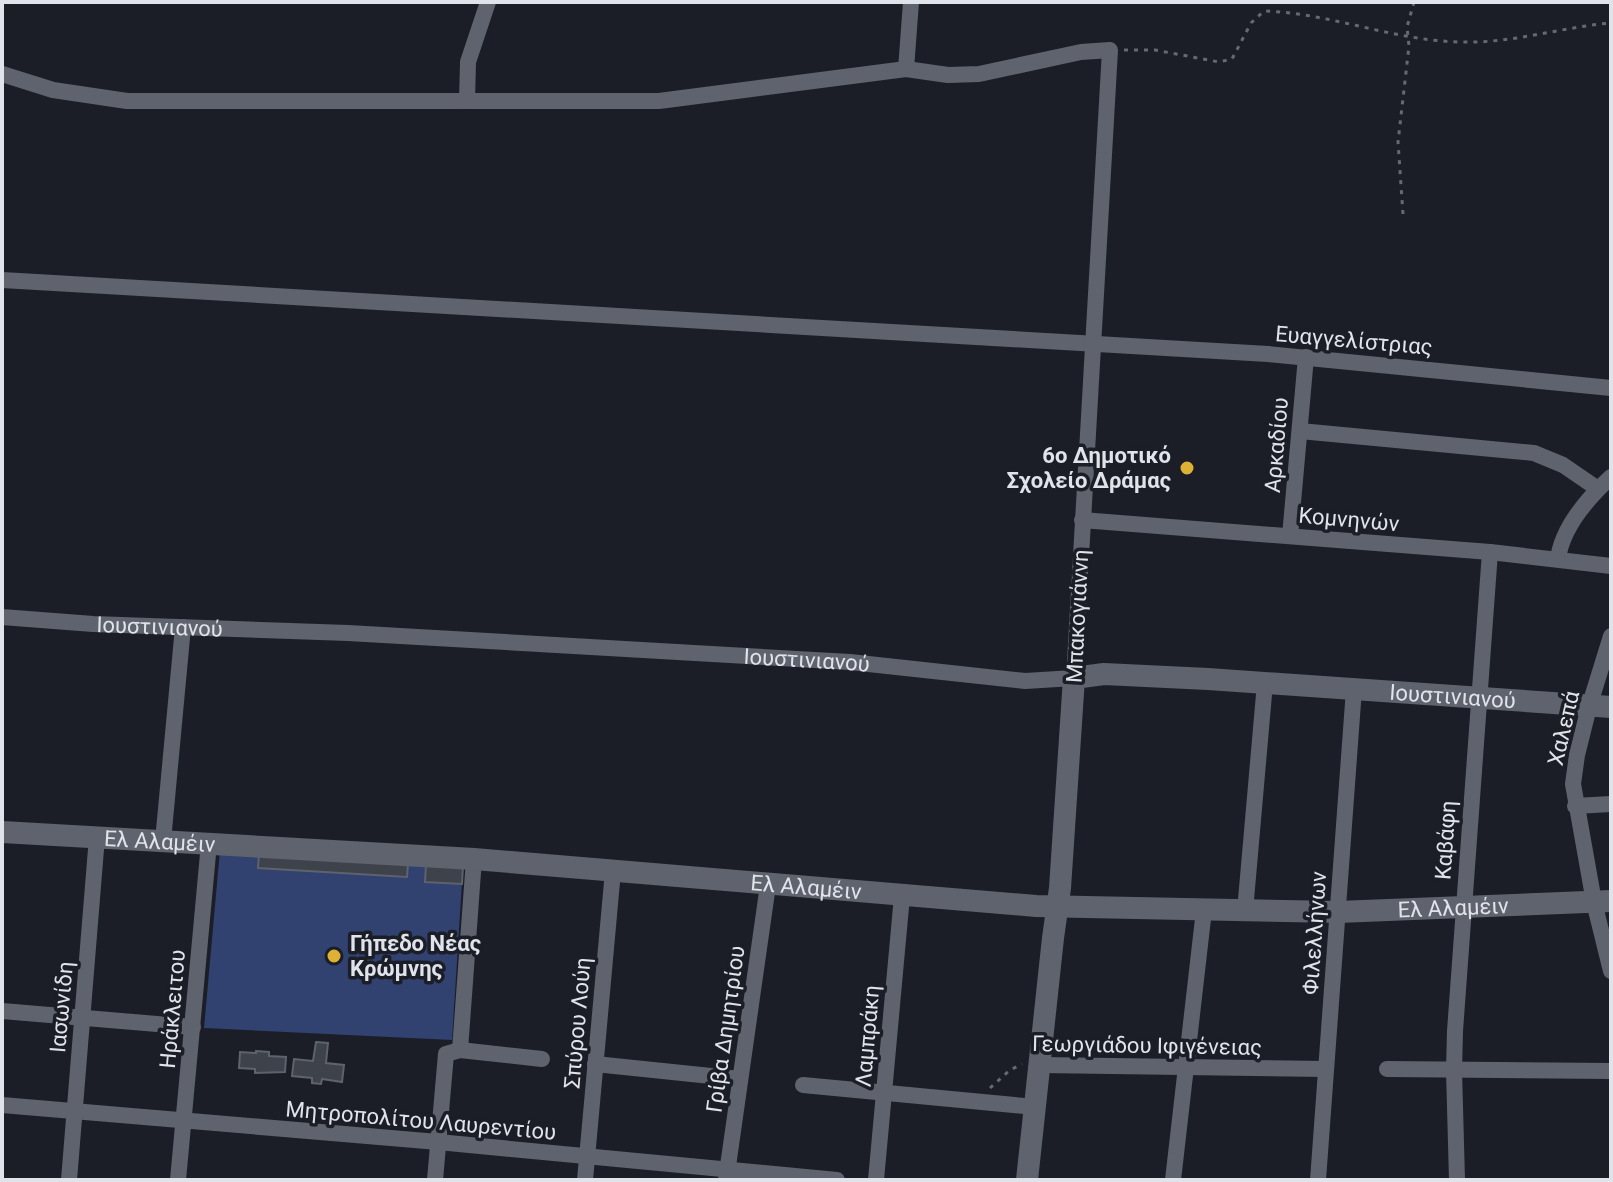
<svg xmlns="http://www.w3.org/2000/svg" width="1613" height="1182" viewBox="0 0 1613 1182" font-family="Roboto,sans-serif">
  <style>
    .green { fill: #314170 }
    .building { fill: #3e424b; stroke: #5d626c; stroke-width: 2 }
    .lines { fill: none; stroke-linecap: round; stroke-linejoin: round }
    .path { stroke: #666971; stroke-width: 3; stroke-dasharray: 4 6; stroke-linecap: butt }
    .street { stroke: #5f636d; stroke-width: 16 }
    .secondary { stroke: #5f636d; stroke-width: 22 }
    .poi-dot { fill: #ddb133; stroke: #1b1e27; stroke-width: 3 }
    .labels { text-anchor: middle; stroke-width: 7; stroke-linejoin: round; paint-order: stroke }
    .street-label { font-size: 22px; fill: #e0e3e9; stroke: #1b1e27 }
    .poi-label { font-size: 22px; font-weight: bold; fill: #e0e3e9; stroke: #1b1e27; text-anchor: end }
  </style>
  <rect width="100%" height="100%" fill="#1b1e27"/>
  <polygon class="green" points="220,850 463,866 452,1040 204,1028"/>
  <g class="building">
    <polygon points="259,853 408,863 407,877 258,868"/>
    <polygon points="426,864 463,866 462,884 425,882"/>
    <polygon points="316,1042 328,1043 326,1063 344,1065 342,1082 322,1079 321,1084 312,1083 312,1078 292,1076 294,1059 313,1061"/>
    <polygon points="256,1051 269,1052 269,1056 286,1057 285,1072 255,1073 255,1069 239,1068 240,1052 256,1053"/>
  </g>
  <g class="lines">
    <g class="path">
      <path d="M1124,50H1155L1219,62L1232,59L1251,23L1264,11C1332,13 1396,42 1465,42C1514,43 1562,27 1611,23"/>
      <polyline points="1403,214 1398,142 1409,46 1407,27 1414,2"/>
      <polyline points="990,1088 1010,1070 1022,1064"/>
    </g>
    <g class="street">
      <polyline points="906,69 911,2"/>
      <polyline points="2,74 53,90 127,101 467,101 468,62 488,2"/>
      <polyline points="2,280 1268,354 1611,388"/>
      <polyline points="1300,431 1534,453 1563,465 1598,489"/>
      <polyline points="1082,520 1490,552 1611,566"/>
      <polyline points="1290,536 1306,357"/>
      <path d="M1558,559C1562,528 1588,498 1611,477"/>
      <path id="s1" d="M2,617L93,624L348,633L850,662L1025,681L1074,678L1110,50L1081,52L979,74L948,75L906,69L659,101H467"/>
      <polyline points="1611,636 1589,707 1577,755 1573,784 1594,902 1611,971"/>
      <polyline points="1575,806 1611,804"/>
      <polyline points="163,841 183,627"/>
      <polyline points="1245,911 1265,683"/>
      <polyline points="2,1011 193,1027"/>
      <polyline points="460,1050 474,859"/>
      <polyline points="595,1064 740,1079"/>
      <polyline points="1040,1065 1326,1069"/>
      <polyline points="1387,1069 1611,1071"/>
      <polyline points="803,1085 1035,1107"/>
      <polyline points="2,1105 438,1142 837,1180"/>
      <polyline points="69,1180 97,837"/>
      <polyline points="178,1180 209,843"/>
      <polyline points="435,1180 446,1054 460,1050 542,1059"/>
      <polyline points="585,1180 613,871"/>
      <polyline points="726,1180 768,885"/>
      <polyline points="876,1180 902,896"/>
      <polyline points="1173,1180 1204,910"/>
      <polyline points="1318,1180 1354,689"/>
      <polyline points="1457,1180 1454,1070 1455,1031 1490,552"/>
    </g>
    <g class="secondary">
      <path id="s2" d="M2,832L474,859L1036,906L1338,912L1611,901"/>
      <path id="s3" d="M1027,1180L1053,938L1060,888L1074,678L1104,674L1208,679L1611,707"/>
    </g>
  </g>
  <g class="poi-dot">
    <circle cx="1187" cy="468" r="8"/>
    <circle cx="334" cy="956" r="8"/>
  </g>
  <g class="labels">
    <g class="street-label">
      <text transform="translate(1354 340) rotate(5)" y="8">Ευαγγελίστριας</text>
      <text transform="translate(1276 445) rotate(-85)" y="8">Αρκαδίου</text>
      <text transform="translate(1349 519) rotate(5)" y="8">Κομνηνών</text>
      <text transform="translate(1077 616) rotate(-87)" y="8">Μπακογιάννη</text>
      <text dy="8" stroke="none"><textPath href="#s1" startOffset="158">Ιουστινιανού</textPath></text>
      <text dy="8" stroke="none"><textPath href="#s1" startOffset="806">Ιουστινιανού</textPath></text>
      <text dy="8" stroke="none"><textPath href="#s3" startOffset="884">Ιουστινιανού</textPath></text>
      <text transform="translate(1563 728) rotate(-77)" y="8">Χαλεπά</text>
      <text dy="8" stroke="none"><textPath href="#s2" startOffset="158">Ελ Αλαμέιν</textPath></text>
      <text transform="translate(1445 840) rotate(-86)" y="8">Καβάφη</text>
      <text dy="8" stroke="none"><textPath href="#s2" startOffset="806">Ελ Αλαμέιν</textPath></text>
      <text dy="8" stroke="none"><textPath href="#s2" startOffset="1454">Ελ Αλαμέιν</textPath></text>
      <text transform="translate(1314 933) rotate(-86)" y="8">Φιλελλήνων</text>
      <text transform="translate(61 1007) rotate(-85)" y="8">Ιασωνίδη</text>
      <text transform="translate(172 1009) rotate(-85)" y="8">Ηράκλειτου</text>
      <text transform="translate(577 1023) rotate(-85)" y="8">Σπύρου Λούη</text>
      <text transform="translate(725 1029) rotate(-82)" y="8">Γρίβα Δημητρίου</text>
      <text transform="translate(867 1036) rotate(-85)" y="8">Λαμπράκη</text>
      <text transform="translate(1147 1045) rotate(1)" y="8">Γεωργιάδου Ιφιγένειας</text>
      <text transform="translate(421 1120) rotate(5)" y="8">Μητροπολίτου Λαυρεντίου</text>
    </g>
    <g class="poi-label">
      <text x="1171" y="463">6o Δημοτικό<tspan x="1171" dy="25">Σχολείο Δράμας</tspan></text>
      <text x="350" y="951" text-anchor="start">Γήπεδο Νέας<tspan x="350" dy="25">Κρώμνης</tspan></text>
    </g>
  </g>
  <rect width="1613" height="1182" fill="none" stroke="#e0e3e9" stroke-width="8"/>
</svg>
